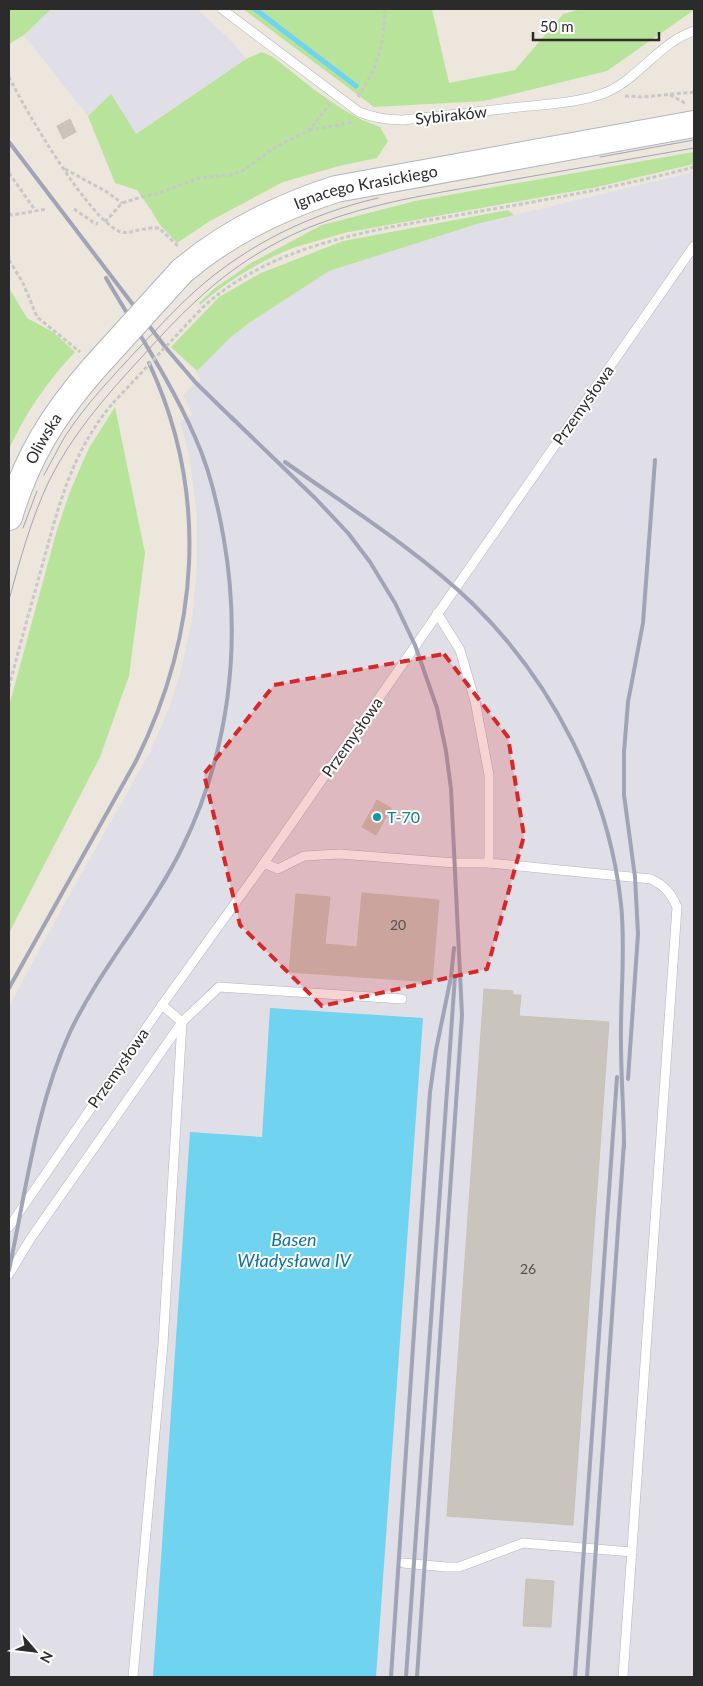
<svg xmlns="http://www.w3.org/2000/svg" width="703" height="1686" viewBox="0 0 703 1686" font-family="Lato,sans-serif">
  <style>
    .industrial { fill: #e0dee6 }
    .green { fill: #b7e49a }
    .water { fill: #70d4f0 }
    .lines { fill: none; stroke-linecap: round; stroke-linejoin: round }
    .stream { stroke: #70d4f0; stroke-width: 5 }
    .building { fill: #c9c4bc; stroke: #c9c2b7 }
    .lane-casing { stroke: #b1b5bf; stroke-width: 10 }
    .secondary-casing { stroke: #b1b5bf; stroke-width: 28 }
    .path { stroke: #c8c8c8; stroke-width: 3; stroke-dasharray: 4 2.5; stroke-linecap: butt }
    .lane { stroke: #fff; stroke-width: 9 }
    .secondary { stroke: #fff; stroke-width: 26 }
    .tram { stroke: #a0a4b6; stroke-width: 1 }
    .rail { stroke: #a0a4b6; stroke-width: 4 }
    .secondary-bridge-casing { stroke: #b1b5bf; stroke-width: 28; stroke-linecap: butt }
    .path-bridge { stroke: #c8c8c8; stroke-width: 3; stroke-dasharray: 4 2.5; stroke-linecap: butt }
    .secondary-bridge { stroke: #fff; stroke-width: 26 }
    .marked { fill: #d62828; fill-opacity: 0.2; stroke: #d62828; stroke-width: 4; stroke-dasharray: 10 6; stroke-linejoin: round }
    .culture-dot { fill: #0f9aa8; stroke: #fff; stroke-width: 2 }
    .labels { text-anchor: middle; stroke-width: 4; stroke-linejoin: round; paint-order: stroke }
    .number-label { font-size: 14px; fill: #52514f }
    .street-label { font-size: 16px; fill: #2b2b2b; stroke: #fff }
    .culture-label { font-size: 16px; fill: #0d838f; stroke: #fff; text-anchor: start }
    .water-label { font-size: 18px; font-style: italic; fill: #0c739f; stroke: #fff }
  </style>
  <rect width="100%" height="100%" fill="#ede6dd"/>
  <g class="industrial">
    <polygon points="51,9 197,9 231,41 246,59 135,134 111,94 88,116 24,35"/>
    <polygon points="694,172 694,1677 9,1677 9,1007 46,937 150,752 169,708 180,674 192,620 197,568 197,515 189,455 180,421 193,415 183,395 201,378 195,372 231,337 249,323 329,271 477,224"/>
  </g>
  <g class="green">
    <polygon points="9,9 51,9 24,35 9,44"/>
    <polygon points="243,9 432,9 449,83 515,70 563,14 581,9 694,10 607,71 484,101 374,107"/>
    <polygon points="262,52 273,57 316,91 341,108 362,120 380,127 388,141 377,158 339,166 283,182 210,221 177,243 160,225 151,210 137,190 115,183 88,116 111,94 136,134 246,59"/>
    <path d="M694,152V164L597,187L344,233C323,240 301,244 281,253C252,266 224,284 200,305L199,303L215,288L251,263L322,225L415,201Z"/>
    <polygon points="508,210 514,215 477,224 329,271 249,323 231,337 197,371 171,347 219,297 261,273 343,241"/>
    <path d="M9,288L27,318L53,332L75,352C48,380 25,414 9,449Z"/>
    <polygon points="115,407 145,553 129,676 100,757 9,933 9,706 57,530 71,489 89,448"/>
  </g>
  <polygon class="water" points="270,1008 423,1018 376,1677 153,1677 190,1132 262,1137"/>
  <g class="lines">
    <polyline class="stream" points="255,9 356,86"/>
  </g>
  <g class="building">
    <polygon points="70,119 76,132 63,139 57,126"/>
    <polygon points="377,800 391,808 376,835 362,827"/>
    <polygon points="362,893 439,900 432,982 289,972 296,894 330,897 325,944 357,947"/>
    <polygon points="484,989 513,991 513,995 521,995 519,1016 609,1022 573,1525 447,1516"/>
    <polygon points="526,1579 554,1581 551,1627 523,1626"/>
  </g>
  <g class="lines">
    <g class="lane-casing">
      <g id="lane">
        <path d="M222,9L359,112C374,118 387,120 403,120C442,116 481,111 520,107C548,104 580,103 607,92C639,78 660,42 694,31"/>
        <path d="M437,613L460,650L475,701L489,775V863L651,879C665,886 671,893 677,907L623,1677"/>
        <polyline points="264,863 278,869 304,856 340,854 455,863 489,863"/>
        <polyline points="9,1227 162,1005 264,863 694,246"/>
        <polyline points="9,1274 31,1238 182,1022 219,987 402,999"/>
        <polyline points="403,1563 446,1567 459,1567 523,1543 632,1552"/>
        <polyline points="133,1677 163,1344 182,1022 162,1005"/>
      </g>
    </g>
    <g class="secondary-casing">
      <g id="secondary">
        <path id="s1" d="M182,271C227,233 280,207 336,189L694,124"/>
        <path id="s2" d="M9,517C27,457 53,415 94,368"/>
      </g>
    </g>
    <g class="path">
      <path d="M9,77C24,108 91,223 121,232C129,234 136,230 144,229C149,228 154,228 159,228L179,247"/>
      <polyline points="670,95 687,104"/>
      <polyline points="625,96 643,97 694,92"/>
      <path d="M358,97C378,66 384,45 385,9"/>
      <polyline points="309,130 354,122"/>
      <polyline points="65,169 107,192 122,203"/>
      <polyline points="9,173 35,210"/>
      <polyline points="74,209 93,222 98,224"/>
      <polyline points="9,214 12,215 47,209"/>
      <polyline points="105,222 122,203 145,196 156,194 199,178 230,175 244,170 274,148 309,130 330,104"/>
      <polyline points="9,260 23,283 37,317 80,352"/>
      <path d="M202,308C278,238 390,228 487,210C557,198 626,185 694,167"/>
      <path d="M9,687C19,648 30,609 41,570C58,508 71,452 113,403"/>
    </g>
    <use href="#lane" class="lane"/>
    <use href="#secondary" class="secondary"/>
    <g class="tram">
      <polyline points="600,157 694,140"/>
      <path d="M44,475C51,463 57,450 64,438C85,405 112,377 139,348C157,329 175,309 195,291C248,244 310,214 378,198"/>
      <polyline points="23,528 37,491"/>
      <path d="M9,600C20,560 31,519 49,481C72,435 104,398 139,360C158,339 177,318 198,299C232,267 275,240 318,224C373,203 430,194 488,184C556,172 625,160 694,148"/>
    </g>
    <g class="rail">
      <polyline points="9,142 166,348 196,383 235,421"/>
      <polyline points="231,417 315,498 348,533 370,562 395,603 415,645 437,708 446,751 451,789 462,1015 417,1677"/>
      <path d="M285,462C347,506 418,551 472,603C553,682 609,792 621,904C626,951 620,997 621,1044C621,1079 624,1113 624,1147"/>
      <path d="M9,988L136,761C199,634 210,494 149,363"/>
      <polyline points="628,1079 638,934 635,877 624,795 624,752 628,702 643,623 655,460"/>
      <path d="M9,1270C26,1191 36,1106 70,1032C101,967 150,913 182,848C229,753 242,645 224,540C218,505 210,470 195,437C171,382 137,331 106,278"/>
      <polyline points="391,1677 430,1092 436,1050 451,977 454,948"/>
      <polyline points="406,1677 455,976"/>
      <polyline points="575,1677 617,1077"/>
      <polyline points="587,1677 624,1142"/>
    </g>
    <g class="secondary-bridge-casing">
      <polyline id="secondary-bridge" points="94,368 182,271"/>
    </g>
    <polyline class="path-bridge" points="113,403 202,308"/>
    <use href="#secondary-bridge" class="secondary-bridge"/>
  </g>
  <path class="marked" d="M444,654L508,737L524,836L487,969L322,1006L240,925L204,774L274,685Z"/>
  <circle class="culture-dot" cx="377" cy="817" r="5"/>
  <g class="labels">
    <g class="number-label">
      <text x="398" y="930">20</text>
      <text x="528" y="1274">26</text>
    </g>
    <g class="street-label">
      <text transform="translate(451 115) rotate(-6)" y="6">Sybiraków</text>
      <text dy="6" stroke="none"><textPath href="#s1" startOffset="205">Ignacego Krasickiego</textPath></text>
      <text transform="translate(583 405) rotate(-55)" y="6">Przemysłowa</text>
      <text dy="6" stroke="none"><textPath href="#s2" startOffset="86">Oliwska</textPath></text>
      <text transform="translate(352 737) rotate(-55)" y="6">Przemysłowa</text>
      <text transform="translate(118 1068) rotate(-55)" y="6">Przemysłowa</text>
    </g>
    <g class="culture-label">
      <text x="387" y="823">T-70</text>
    </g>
    <g class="water-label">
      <text x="294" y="1246">Basen<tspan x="294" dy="21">Władysława IV</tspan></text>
    </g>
  </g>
  <rect width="703" height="1686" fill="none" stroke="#2b2b2b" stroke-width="20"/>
  <g transform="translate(35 1651) rotate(118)" stroke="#ffffff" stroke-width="4" paint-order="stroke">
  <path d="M0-4L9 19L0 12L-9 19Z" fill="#2b2b2b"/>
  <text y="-8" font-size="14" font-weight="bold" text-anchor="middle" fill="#2b2b2b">N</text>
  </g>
  <path d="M533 32v8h126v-8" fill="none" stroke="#2b2b2b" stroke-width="2.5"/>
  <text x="540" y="32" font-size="15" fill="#2b2b2b" stroke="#ffffff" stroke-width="4" paint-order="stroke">50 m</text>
</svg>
